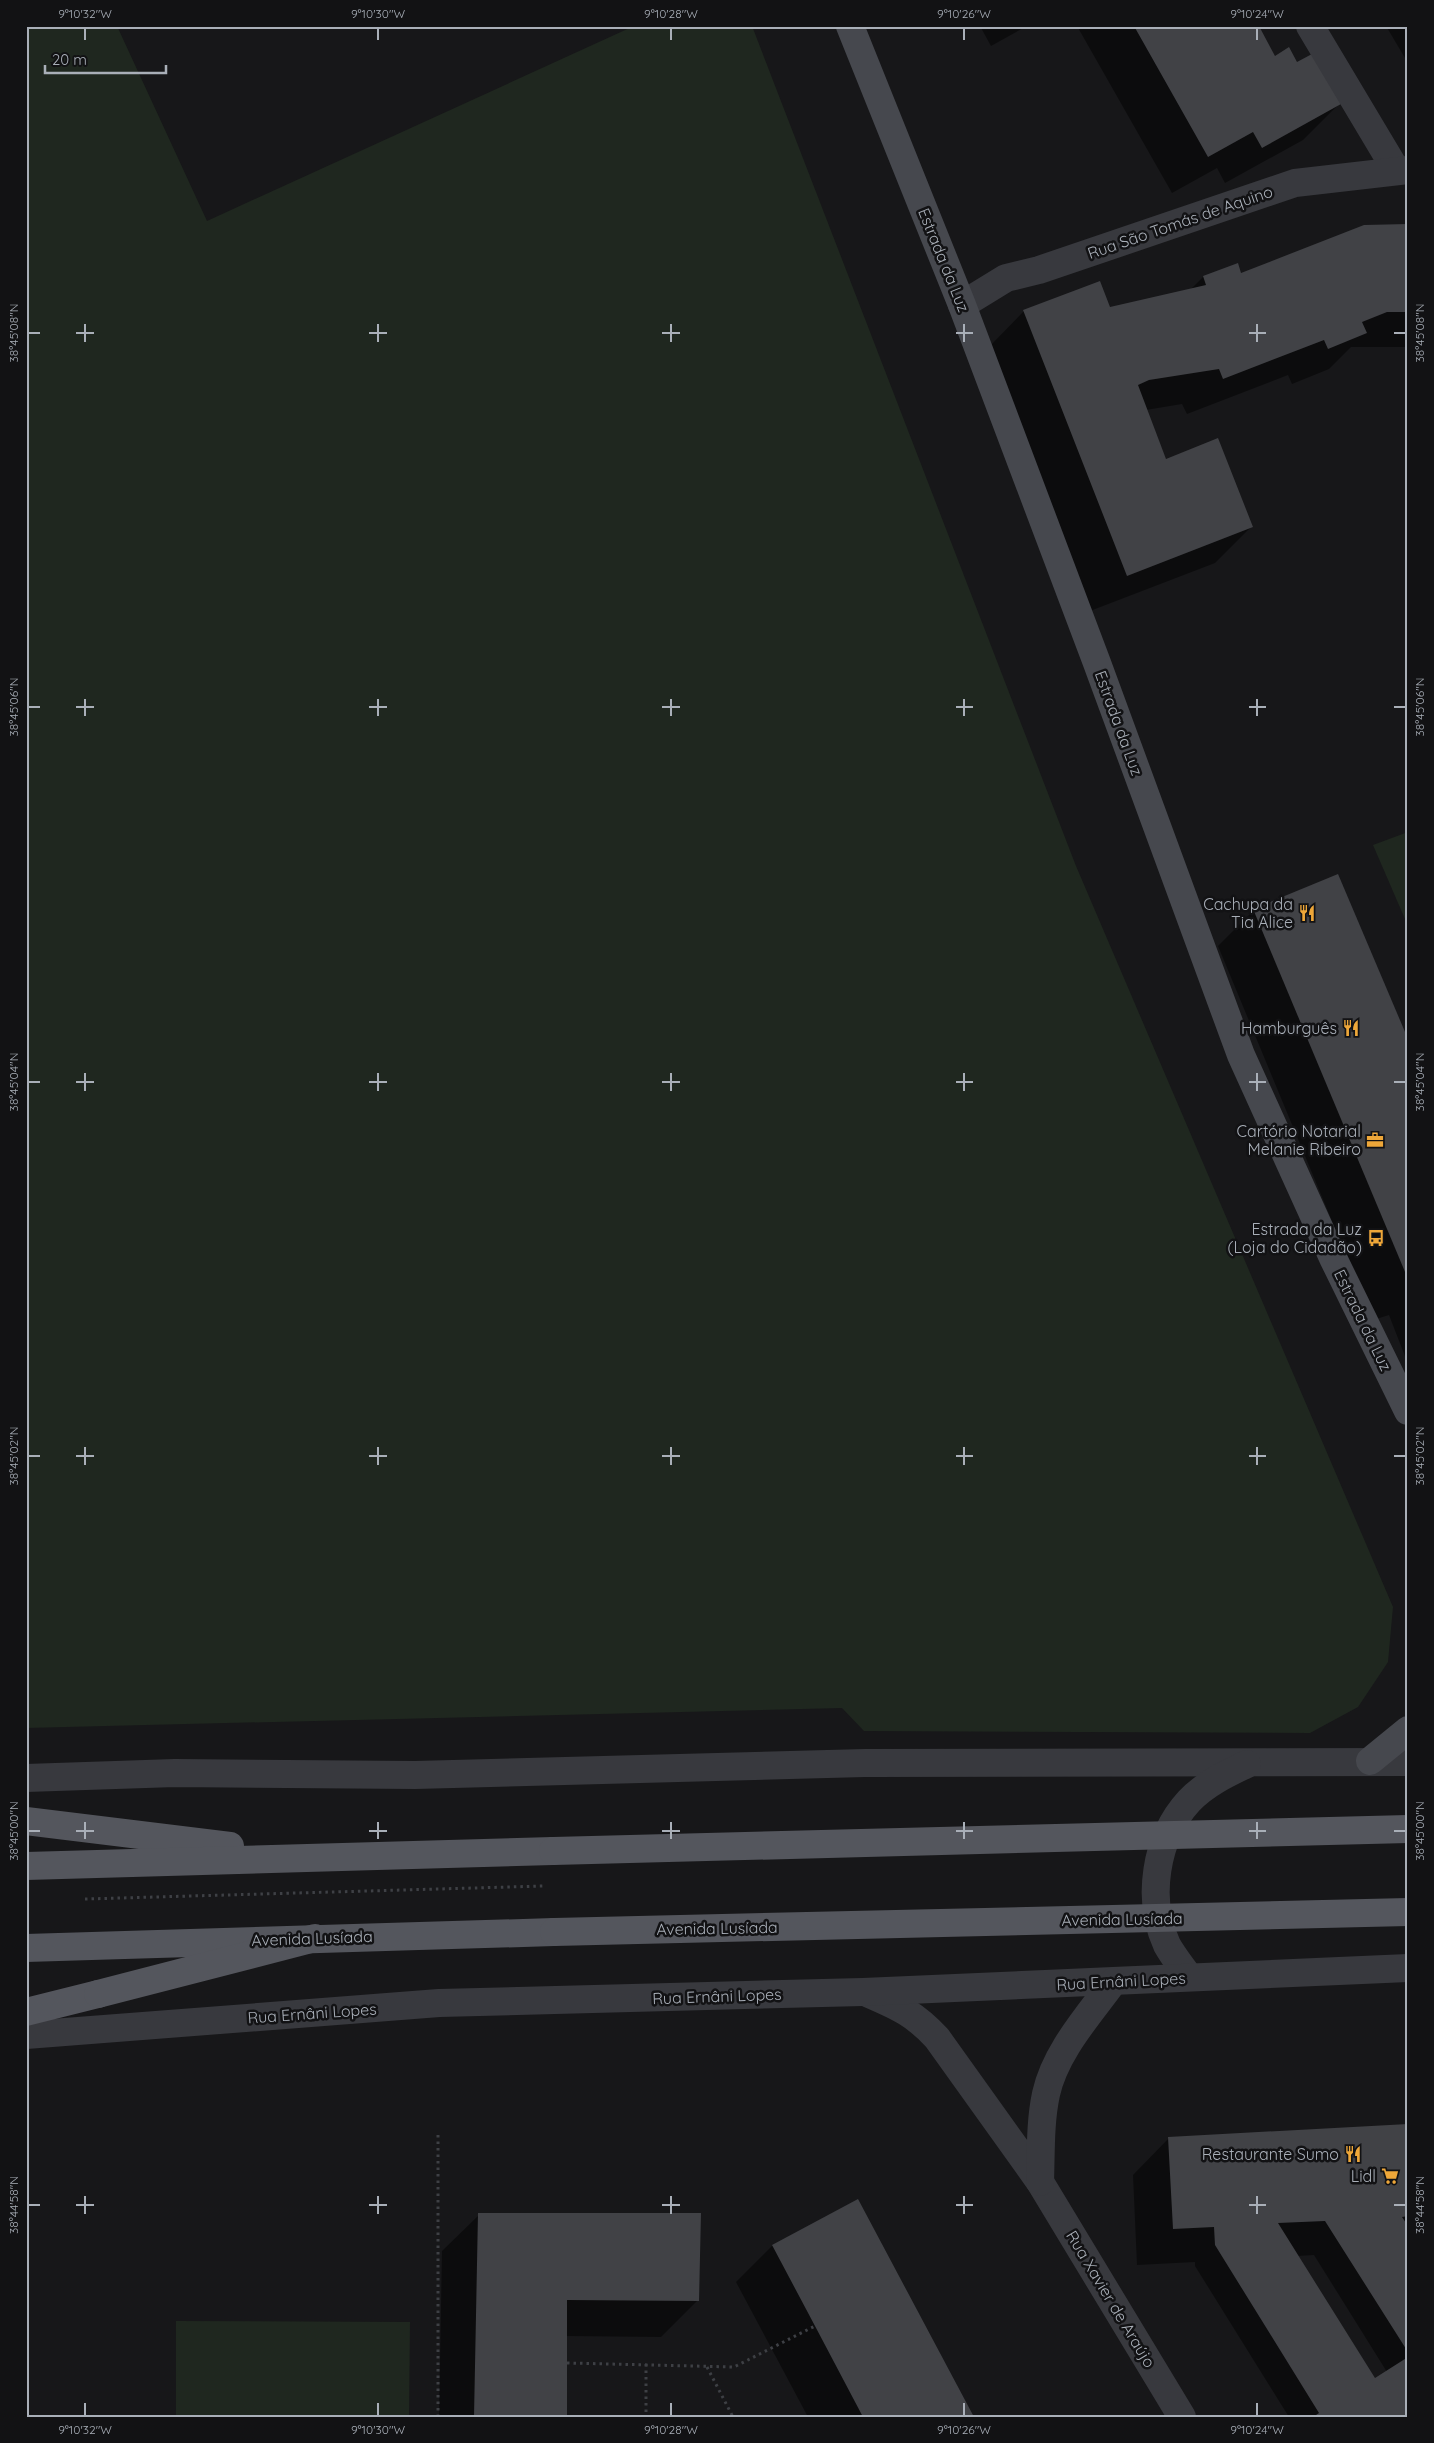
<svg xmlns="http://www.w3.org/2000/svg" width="1434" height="2443" viewBox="0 0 1434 2443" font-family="Quicksand,sans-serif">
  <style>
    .green { fill: #1f271f }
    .shadow { fill: #0007; fill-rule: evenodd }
    .building { fill: #414246 }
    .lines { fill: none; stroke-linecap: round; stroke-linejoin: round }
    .path { stroke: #3e4045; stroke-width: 3; stroke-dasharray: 2.5 4; stroke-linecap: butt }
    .minor { stroke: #38393e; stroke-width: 28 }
    .secondary { stroke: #46484e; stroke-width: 28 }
    .primary { stroke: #54565d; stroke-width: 28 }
    .path-bridge { stroke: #3e4045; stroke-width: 3; stroke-dasharray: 2.5 4; stroke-linecap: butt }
    .primary-bridge { stroke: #54565d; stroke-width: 28 }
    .ticks { fill: none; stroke: #a9afb8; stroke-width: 2 }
    .labels { text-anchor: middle; stroke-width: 5; stroke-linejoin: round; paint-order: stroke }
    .street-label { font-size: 16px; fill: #a9afb8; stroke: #121214 }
    .poi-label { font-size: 16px; fill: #a9afb8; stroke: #121214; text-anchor: end }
    .neatline { fill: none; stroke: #a9afb8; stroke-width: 2 }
    .ticks-label { font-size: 12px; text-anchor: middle; fill: #a9afb8 }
  </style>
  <rect width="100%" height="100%" fill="#171719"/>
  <g class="green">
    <polygon points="26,26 117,26 207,221 634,26 752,26 1076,866 1393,1607 1388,1662 1358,1707 1310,1733 864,1731 842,1708 26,1728"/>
    <polygon points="1408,832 1408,926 1373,845"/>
    <polygon points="176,2321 410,2322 409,2417 176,2417"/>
  </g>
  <g class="shadow">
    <polygon points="980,26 1027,26 991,46"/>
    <polygon points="1077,26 1257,26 1275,57 1297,63 1339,104 1303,140 1225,183 1217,168 1172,193"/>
    <polygon points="1386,26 1408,26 1408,63"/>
    <polygon points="1408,225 1408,347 1351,347 1329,369 1292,384 1288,375 1187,414 1182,404 1146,410 1166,460 1251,527 1215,563 1090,611 988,348 1024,311 1109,308 1190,290 1203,277 1241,275"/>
    <polygon points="1254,910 1408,1043 1408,1364 1389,1315 1373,1320 1218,946"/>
    <path d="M1408,2125V2417H1289L1195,2266V2262L1137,2265L1133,2175L1169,2138ZM1314,2255L1387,2372L1374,2379L1297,2256Z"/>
    <polygon points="857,2201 973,2417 808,2417 736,2282 772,2246"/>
    <polygon points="479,2215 698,2300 661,2337 566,2336 565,2417 439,2417 442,2251"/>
  </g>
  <g class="building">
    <polygon points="1134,26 1259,26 1275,56 1289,47 1297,62 1312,54 1341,104 1262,148 1253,132 1208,157"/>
    <polygon points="1408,224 1408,312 1387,312 1362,322 1367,333 1328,349 1324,340 1223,379 1219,369 1149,380 1138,385 1166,459 1218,438 1253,527 1127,576 1023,310 1100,281 1110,307 1206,285 1203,276 1238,263 1241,273 1364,225"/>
    <polygon points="1338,874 1408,1039 1408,1279 1253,909"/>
    <polygon points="1408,2124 1408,2216 1402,2217 1408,2226 1408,2352 1325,2221 1278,2223 1375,2378 1408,2357 1408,2417 1313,2417 1319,2413 1215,2245 1214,2227 1173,2229 1168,2137"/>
    <polygon points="858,2199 974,2417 863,2417 815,2326 772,2245"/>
    <polygon points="478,2213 701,2213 699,2301 567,2300 567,2417 474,2417"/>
  </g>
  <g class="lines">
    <g class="path">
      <polyline points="567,2363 734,2367 815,2326"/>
      <polyline points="646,2364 646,2417"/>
      <polyline points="707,2367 733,2417"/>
      <polyline points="438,2417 438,2135"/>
    </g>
    <g class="minor">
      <polyline points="1310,26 1396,170"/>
      <polyline points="962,305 1006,278 1039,270 1295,183 1408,170"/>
      <polyline points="26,1778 175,1773 415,1775 865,1763 1408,1762"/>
      <path d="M1189,1977C1182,1967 1173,1956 1167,1945C1146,1900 1155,1838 1189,1801C1205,1784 1226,1774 1247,1764"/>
      <path d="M869,1994C899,2007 915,2014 937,2038L1040,2182L1182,2417"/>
      <polyline points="26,2035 439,2003 863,1992 1408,1968"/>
      <path d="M1040,2182C1041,2152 1040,2122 1046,2094C1055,2052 1089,2015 1113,1982"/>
    </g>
    <g class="secondary">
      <polyline points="850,26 962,305 1097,663 1241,1055 1333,1258 1408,1411"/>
      <polyline points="1370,1761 1408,1730"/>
    </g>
    <g class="primary">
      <polyline points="26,1821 230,1846"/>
      <polyline points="26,1866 553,1851"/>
      <polyline points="26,1948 554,1932"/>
      <polyline points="26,2012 98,1994"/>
    </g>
    <polyline class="path-bridge" points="85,1899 544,1886"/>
    <g class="primary-bridge">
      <polyline points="553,1851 1408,1829"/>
      <polyline points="554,1932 1408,1912"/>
      <polyline points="98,1994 315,1938"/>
    </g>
  </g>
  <path class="ticks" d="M85,28V40M378,28V40M671,28V40M964,28V40M1257,28V40M85,324V342M378,324V342M671,324V342M964,324V342M1257,324V342M28,333H40M76,333H94M369,333H387M662,333H680M956,333H973M1249,333H1266M1394,333H1406M85,699V716M378,699V716M671,699V716M964,699V716M1257,699V716M28,707H40M76,707H94M369,707H387M662,707H680M956,707H973M1249,707H1266M1394,707H1406M85,1073V1091M378,1073V1091M671,1073V1091M964,1073V1091M1257,1073V1091M28,1082H40M76,1082H94M369,1082H387M662,1082H680M956,1082H973M1249,1082H1266M1394,1082H1406M85,1447V1465M378,1447V1465M671,1447V1465M964,1447V1465M1257,1447V1465M28,1456H40M76,1456H94M369,1456H387M662,1456H680M956,1456H973M1249,1456H1266M1394,1456H1406M85,1822V1839M378,1822V1839M671,1822V1839M964,1822V1839M1257,1822V1839M28,1831H40M76,1831H94M369,1831H387M662,1831H680M956,1831H973M1249,1831H1266M1394,1831H1406M85,2196V2214M378,2196V2214M671,2196V2214M964,2196V2214M1257,2196V2214M28,2205H40M76,2205H94M369,2205H387M662,2205H680M956,2205H973M1249,2205H1266M1394,2205H1406M85,2403V2416M378,2403V2416M671,2403V2416M964,2403V2416M1257,2403V2416"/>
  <defs>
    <g id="restaurant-bare" transform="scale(1.35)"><path d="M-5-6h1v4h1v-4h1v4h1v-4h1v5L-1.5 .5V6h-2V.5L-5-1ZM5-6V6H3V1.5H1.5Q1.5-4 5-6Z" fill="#eea739" stroke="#121214" stroke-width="2.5" paint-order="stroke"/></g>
    <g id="office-bare" transform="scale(1.35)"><path d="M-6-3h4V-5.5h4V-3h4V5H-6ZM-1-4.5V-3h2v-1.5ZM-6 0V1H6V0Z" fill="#eea739" stroke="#121214" stroke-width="2.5" paint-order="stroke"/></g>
    <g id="bus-bare" transform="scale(1.35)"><path d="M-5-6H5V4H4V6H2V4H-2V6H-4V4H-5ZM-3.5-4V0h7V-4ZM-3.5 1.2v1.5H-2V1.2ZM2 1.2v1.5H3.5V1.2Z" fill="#eea739" stroke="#121214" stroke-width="2.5" paint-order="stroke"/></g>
    <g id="supermarket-bare" transform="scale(1.35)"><path d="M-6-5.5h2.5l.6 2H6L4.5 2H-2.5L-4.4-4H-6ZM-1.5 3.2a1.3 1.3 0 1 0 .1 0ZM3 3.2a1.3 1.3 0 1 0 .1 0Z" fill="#eea739" stroke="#121214" stroke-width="2.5" paint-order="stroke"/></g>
  </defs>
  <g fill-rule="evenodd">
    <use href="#restaurant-bare" x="1307" y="913"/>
    <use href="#restaurant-bare" x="1351" y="1028"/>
    <use href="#office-bare" x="1375" y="1140"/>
    <use href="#bus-bare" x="1376" y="1238"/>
    <use href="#restaurant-bare" x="1353" y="2154"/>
    <use href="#supermarket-bare" x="1390" y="2176"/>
  </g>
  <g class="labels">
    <g class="street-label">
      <text transform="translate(1180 222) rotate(-19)" y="6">Rua São Tomás de Aquino</text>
      <text transform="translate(944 260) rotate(68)" y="6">Estrada da Luz</text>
      <text transform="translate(1119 723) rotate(70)" y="6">Estrada da Luz</text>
      <text transform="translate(1363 1320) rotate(64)" y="6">Estrada da Luz</text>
      <text transform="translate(1122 1919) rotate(-1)" y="6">Avenida Lusíada</text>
      <text transform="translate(717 1928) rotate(-1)" y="6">Avenida Lusíada</text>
      <text transform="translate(312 1938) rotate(-2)" y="6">Avenida Lusíada</text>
      <text transform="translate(1121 1981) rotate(-3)" y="6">Rua Ernâni Lopes</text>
      <text transform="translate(717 1996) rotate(-2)" y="6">Rua Ernâni Lopes</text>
      <text transform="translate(312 2013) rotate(-4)" y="6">Rua Ernâni Lopes</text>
      <text transform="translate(1111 2299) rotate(59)" y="6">Rua Xavier de Araújo</text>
    </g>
    <g class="poi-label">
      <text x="1293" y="910">Cachupa da<tspan x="1293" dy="18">Tia Alice</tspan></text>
      <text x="1337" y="1034">Hamburguês</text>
      <text x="1361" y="1137">Cartório Notarial<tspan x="1361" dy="18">Melanie Ribeiro</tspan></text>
      <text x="1362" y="1235">Estrada da Luz<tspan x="1362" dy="18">(Loja do Cidadão)</tspan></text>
      <text x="1339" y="2160">Restaurante Sumo</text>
      <text x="1376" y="2182">Lidl</text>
    </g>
  </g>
  <rect width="1434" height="2443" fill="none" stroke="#121214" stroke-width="55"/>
  <path d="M45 65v8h121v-8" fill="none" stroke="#a9afb8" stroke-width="2.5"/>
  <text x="52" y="65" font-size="15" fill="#a9afb8" stroke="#121214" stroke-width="4" paint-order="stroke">20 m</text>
  <rect x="28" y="28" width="1378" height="2388" class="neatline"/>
  <g class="ticks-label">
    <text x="85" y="18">9°10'32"W</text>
    <text x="378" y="18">9°10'30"W</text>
    <text x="671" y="18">9°10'28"W</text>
    <text x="964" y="18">9°10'26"W</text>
    <text x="1257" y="18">9°10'24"W</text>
    <text transform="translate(14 333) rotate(-90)" y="4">38°45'08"N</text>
    <text transform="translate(1420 333) rotate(-90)" y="4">38°45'08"N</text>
    <text transform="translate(14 707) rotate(-90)" y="4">38°45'06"N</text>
    <text transform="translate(1420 707) rotate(-90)" y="4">38°45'06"N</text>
    <text transform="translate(14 1082) rotate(-90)" y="4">38°45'04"N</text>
    <text transform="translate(1420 1082) rotate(-90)" y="4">38°45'04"N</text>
    <text transform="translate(14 1456) rotate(-90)" y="4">38°45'02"N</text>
    <text transform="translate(1420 1456) rotate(-90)" y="4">38°45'02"N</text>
    <text transform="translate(14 1831) rotate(-90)" y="4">38°45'00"N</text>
    <text transform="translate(1420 1831) rotate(-90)" y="4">38°45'00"N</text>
    <text transform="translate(14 2205) rotate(-90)" y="4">38°44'58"N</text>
    <text transform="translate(1420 2205) rotate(-90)" y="4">38°44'58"N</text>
    <text x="85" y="2434">9°10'32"W</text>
    <text x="378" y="2434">9°10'30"W</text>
    <text x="671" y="2434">9°10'28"W</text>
    <text x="964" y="2434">9°10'26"W</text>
    <text x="1257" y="2434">9°10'24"W</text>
  </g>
</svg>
